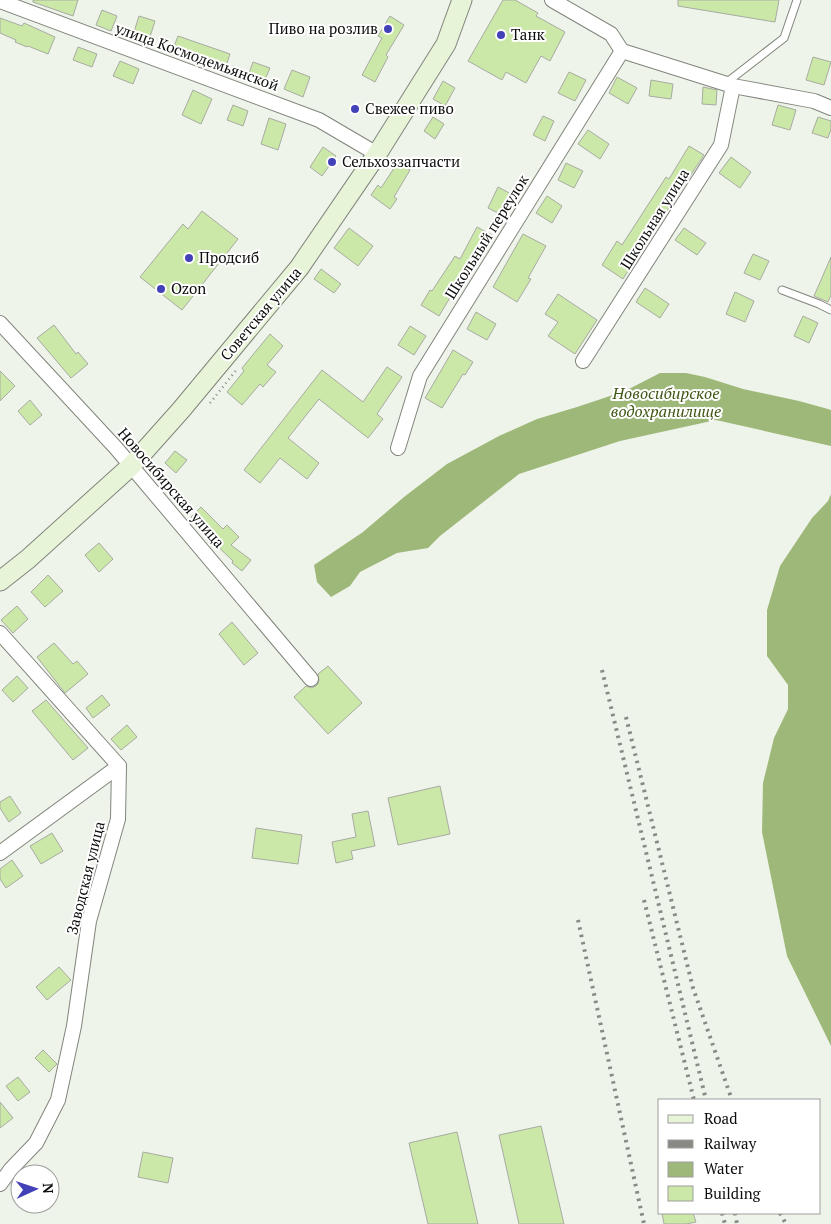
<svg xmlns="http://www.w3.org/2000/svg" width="831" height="1224" viewBox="0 0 831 1224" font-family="'PT Serif',serif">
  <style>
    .water { fill: #9eb87a }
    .building { fill: #cce8a8; stroke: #a7aba2 }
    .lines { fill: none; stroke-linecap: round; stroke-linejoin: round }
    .lane-casing { stroke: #81857c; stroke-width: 9 }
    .street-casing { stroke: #81857c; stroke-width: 16 }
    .secondary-casing { stroke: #81857c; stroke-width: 21 }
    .path { stroke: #838780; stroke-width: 2.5; stroke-dasharray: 1 4; stroke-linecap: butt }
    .lane { stroke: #fff; stroke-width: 7 }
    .street { stroke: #fff; stroke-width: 14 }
    .secondary { stroke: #e8f4d8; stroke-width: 19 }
    .rail { stroke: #878b84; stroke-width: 4; stroke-dasharray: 2.5 5; stroke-linecap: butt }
    .poi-dot { fill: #4341b7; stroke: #fff; stroke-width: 2 }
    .labels { text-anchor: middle; stroke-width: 4; stroke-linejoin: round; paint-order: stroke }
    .poi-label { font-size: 15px; fill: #0b0d0a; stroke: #fff; text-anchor: start }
    .street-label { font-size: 15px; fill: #0b0d0a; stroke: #fff }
    .water-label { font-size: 16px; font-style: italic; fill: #405714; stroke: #fff }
  </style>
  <rect width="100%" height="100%" fill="#eff4ea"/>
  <g class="water">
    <polygon points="660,373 686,373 705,377 743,389 799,401 828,409 831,410 831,446 716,420 620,441 519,474 440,536 428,548 397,553 360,572 350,586 331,597 317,582 314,565 363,532 404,497 447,464 499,436 537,419 577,407 625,391"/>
    <polygon points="831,494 831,1046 787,956 762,832 763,783 774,738 788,709 788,685 767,656 767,610 780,566 812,518 828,501"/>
  </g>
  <g class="building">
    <polygon points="33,0 78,0 73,16 33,2"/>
    <polygon points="503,0 515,0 538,13 536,16 565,32 550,61 541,56 526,83 506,72 502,80 468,61"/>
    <polygon points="678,0 779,0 775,22 678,6"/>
    <polygon points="102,10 117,16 111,31 96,25"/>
    <polygon points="139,16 155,21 149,40 133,35"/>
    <polygon points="390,16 404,25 386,55 388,57 375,82 362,75 382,38 378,36"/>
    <polygon points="0,18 22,26 24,23 55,37 48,54 28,46 27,47 15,42 16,40 0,33"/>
    <polygon points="178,36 230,54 225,69 173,49"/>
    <polygon points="78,47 97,54 92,67 73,60"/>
    <polygon points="813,57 831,62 824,85 806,80"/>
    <polygon points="120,61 139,69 133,84 113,76"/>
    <polygon points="253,62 270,68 264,82 248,76"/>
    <polygon points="292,70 310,77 303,97 284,89"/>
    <polygon points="569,72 586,80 575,101 558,93"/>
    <polygon points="617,77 637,88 628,104 609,93"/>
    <polygon points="651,80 673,84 671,99 649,96"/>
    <polygon points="443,81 455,88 445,106 433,99"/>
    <polygon points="703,87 717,90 716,105 702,104"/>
    <polygon points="193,90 212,99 201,124 182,115"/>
    <polygon points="233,105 248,111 243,126 227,120"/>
    <polygon points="778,105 796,110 790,130 772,125"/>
    <polygon points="543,116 554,121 545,141 533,135"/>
    <polygon points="433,117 444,124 435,139 424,131"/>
    <polygon points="818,117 831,121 831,129 828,138 812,133"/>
    <polygon points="269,118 286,124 278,150 261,144"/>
    <polygon points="588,130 609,144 600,159 578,144"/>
    <polygon points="689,146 704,155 650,236 623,279 602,265 617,241 622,245 666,177 669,179"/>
    <polygon points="323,147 336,156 322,176 310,167"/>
    <polygon points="731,157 751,172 740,188 719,173"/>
    <polygon points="398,162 410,170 394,197 397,199 390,209 371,195 378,185 381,188"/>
    <polygon points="566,163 583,171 574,188 558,180"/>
    <polygon points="498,187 513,195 502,215 488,208"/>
    <polygon points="547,196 562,206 552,223 536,213"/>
    <polygon points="202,211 238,239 182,310 140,277 183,224 188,229"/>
    <polygon points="477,227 492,235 482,253 458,288 457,286 439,316 421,305 430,290 432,291 455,256 460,259"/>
    <polygon points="349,228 373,246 358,266 334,248"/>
    <polygon points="684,228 706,243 697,255 675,240"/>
    <polygon points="523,234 546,246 528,278 531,279 517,302 493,287"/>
    <polygon points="753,254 769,261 760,280 744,273"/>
    <polygon points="831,257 831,295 828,302 814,296"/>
    <polygon points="321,269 341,284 334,293 314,279"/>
    <polygon points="645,288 669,304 660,318 636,302"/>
    <polygon points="735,292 754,301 745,322 726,314"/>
    <polygon points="558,294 597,320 575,354 548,336 558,322 545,314"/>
    <polygon points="476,312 496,324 487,340 467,329"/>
    <polygon points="803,316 818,323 809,343 794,336"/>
    <polygon points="54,325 76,354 78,352 88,364 71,378 37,338"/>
    <polygon points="410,326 426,336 414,355 398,345"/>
    <polygon points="270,334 283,346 267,365 276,372 263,387 260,384 242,405 227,392 244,371 242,368"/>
    <polygon points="453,350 473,362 465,375 463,374 442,408 425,398"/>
    <polygon points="387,367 402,377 377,414 383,419 368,438 319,399 288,438 319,463 307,479 280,458 260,483 244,470 322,370 363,402"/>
    <polygon points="0,371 15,386 0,401"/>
    <polygon points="30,400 42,415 30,425 18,411"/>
    <polygon points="175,451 187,460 176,473 165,463"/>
    <polygon points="201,507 223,529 227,525 239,537 231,545 251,560 242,571 232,563 233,561 212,541 213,540 191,517"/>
    <polygon points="99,543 113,559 99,572 85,555"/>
    <polygon points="48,575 63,591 45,607 31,592"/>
    <polygon points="17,606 28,619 13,633 1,620"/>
    <polygon points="232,622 258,653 244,665 219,634"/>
    <polygon points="54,643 73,664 77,661 88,674 65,693 37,657"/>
    <polygon points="328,666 362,703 328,734 294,697 306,686 312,688 317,685 319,681 318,674"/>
    <polygon points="17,676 28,688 13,702 2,690"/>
    <polygon points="102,695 110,705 93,718 86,708"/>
    <polygon points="46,700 88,748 73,760 32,711"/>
    <polygon points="127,725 137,737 121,750 111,739"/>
    <polygon points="440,786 450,834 398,845 388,798"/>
    <polygon points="10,796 21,813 9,822 0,808 0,802"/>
    <polygon points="368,811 375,846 351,851 353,859 336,863 332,842 356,837 352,814"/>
    <polygon points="256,828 302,835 298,864 252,858"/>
    <polygon points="52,833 63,851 41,864 30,846"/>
    <polygon points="12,860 23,876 6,888 0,879 0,869"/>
    <polygon points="59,967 71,980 47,1000 36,987"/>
    <polygon points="43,1050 57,1064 49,1072 35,1058"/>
    <polygon points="18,1077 30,1092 18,1101 6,1086"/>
    <polygon points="0,1102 13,1118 0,1128"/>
    <polygon points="541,1126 564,1224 519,1224 499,1135"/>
    <polygon points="457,1132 478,1224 428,1224 409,1143"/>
    <polygon points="143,1152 173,1158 168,1183 138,1177"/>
    <polygon points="662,1213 693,1213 696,1222 686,1224 664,1224"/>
  </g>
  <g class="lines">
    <g class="lane-casing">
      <g id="lane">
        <polyline points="726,83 784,38 797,0"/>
        <polyline points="782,290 819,304 831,310"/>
      </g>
    </g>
    <g class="street-casing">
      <g id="street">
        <polyline points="552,0 611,34 622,51 733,86 814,101 831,108"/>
        <polyline points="0,1 319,120 377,154"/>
        <polyline points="0,323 116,448 311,679"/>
        <polyline points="583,361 721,145 733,86"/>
        <polyline points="398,448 420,376 622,51"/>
        <polyline points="0,633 119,766 118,819 89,921 74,1026 58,1100 36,1143 11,1169 0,1184"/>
        <polyline points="0,853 119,766"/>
      </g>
    </g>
    <g class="secondary-casing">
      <polyline id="secondary" points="0,581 28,559 131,466 181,410 299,268 377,154 446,44 462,0"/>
    </g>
    <polyline class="path" points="210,403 238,368"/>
    <use href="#lane" class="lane"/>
    <use href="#street" class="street"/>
    <use href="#secondary" class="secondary"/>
    <g class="rail">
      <polyline points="602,670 706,1100"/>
      <polyline points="626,717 693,988 732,1100"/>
      <polyline points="644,900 694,1100"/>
      <polyline points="578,920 644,1224"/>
      <polyline points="722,1213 725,1224"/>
      <polyline points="735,1213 737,1224"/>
      <polyline points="780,1213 786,1224"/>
    </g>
  </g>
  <g class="poi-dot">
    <circle cx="388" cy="29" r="5"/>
    <circle cx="501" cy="35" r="5"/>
    <circle cx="355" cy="109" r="5"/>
    <circle cx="332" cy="162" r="5"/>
    <circle cx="189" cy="258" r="5"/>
    <circle cx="161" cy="289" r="5"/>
  </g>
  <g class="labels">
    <g class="poi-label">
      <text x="378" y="34" text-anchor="end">Пиво на розлив</text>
      <text x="511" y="40">Танк</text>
      <text x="365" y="114">Свежее пиво</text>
      <text x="342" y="167">Сельхоззапчасти</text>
      <text x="199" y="263">Продсиб</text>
      <text x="171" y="294">Ozon</text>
    </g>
    <g class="street-label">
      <text transform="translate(197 57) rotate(20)" y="5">улица Космодемьянской</text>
      <text transform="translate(655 219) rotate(-58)" y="5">Школьная улица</text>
      <text transform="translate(487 237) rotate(-58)" y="5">Школьный переулок</text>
      <text transform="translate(261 314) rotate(-50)" y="5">Советская улица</text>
      <text transform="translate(171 488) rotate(49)" y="5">Новосибирская улица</text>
      <text transform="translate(86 878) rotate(-76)" y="5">Заводская улица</text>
    </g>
    <g class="water-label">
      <text x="666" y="399">Новосибирское<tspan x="666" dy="18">водохранилище</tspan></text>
    </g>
  </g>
  <rect x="658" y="1099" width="162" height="115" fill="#ffffff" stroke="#9d9e9d"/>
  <rect x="668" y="1115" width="25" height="8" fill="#e8f4d8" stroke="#9d9e9d"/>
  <text x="704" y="1124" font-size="15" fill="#0b0d0a">Road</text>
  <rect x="668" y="1140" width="25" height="8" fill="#878b84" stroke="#9d9e9d"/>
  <text x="704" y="1149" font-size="15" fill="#0b0d0a">Railway</text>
  <rect x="668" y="1162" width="25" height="15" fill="#9eb87a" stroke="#9d9e9d"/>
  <text x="704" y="1174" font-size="15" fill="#0b0d0a">Water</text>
  <rect x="668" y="1186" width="25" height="15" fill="#cce8a8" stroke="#9d9e9d"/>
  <text x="704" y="1199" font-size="15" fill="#0b0d0a">Building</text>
  <g transform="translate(35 1189) rotate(87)"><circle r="24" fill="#ffffff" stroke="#9d9e9d"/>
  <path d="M0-4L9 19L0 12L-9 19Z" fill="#4341b7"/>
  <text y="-8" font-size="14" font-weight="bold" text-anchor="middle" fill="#0b0d0a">N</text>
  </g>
</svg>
